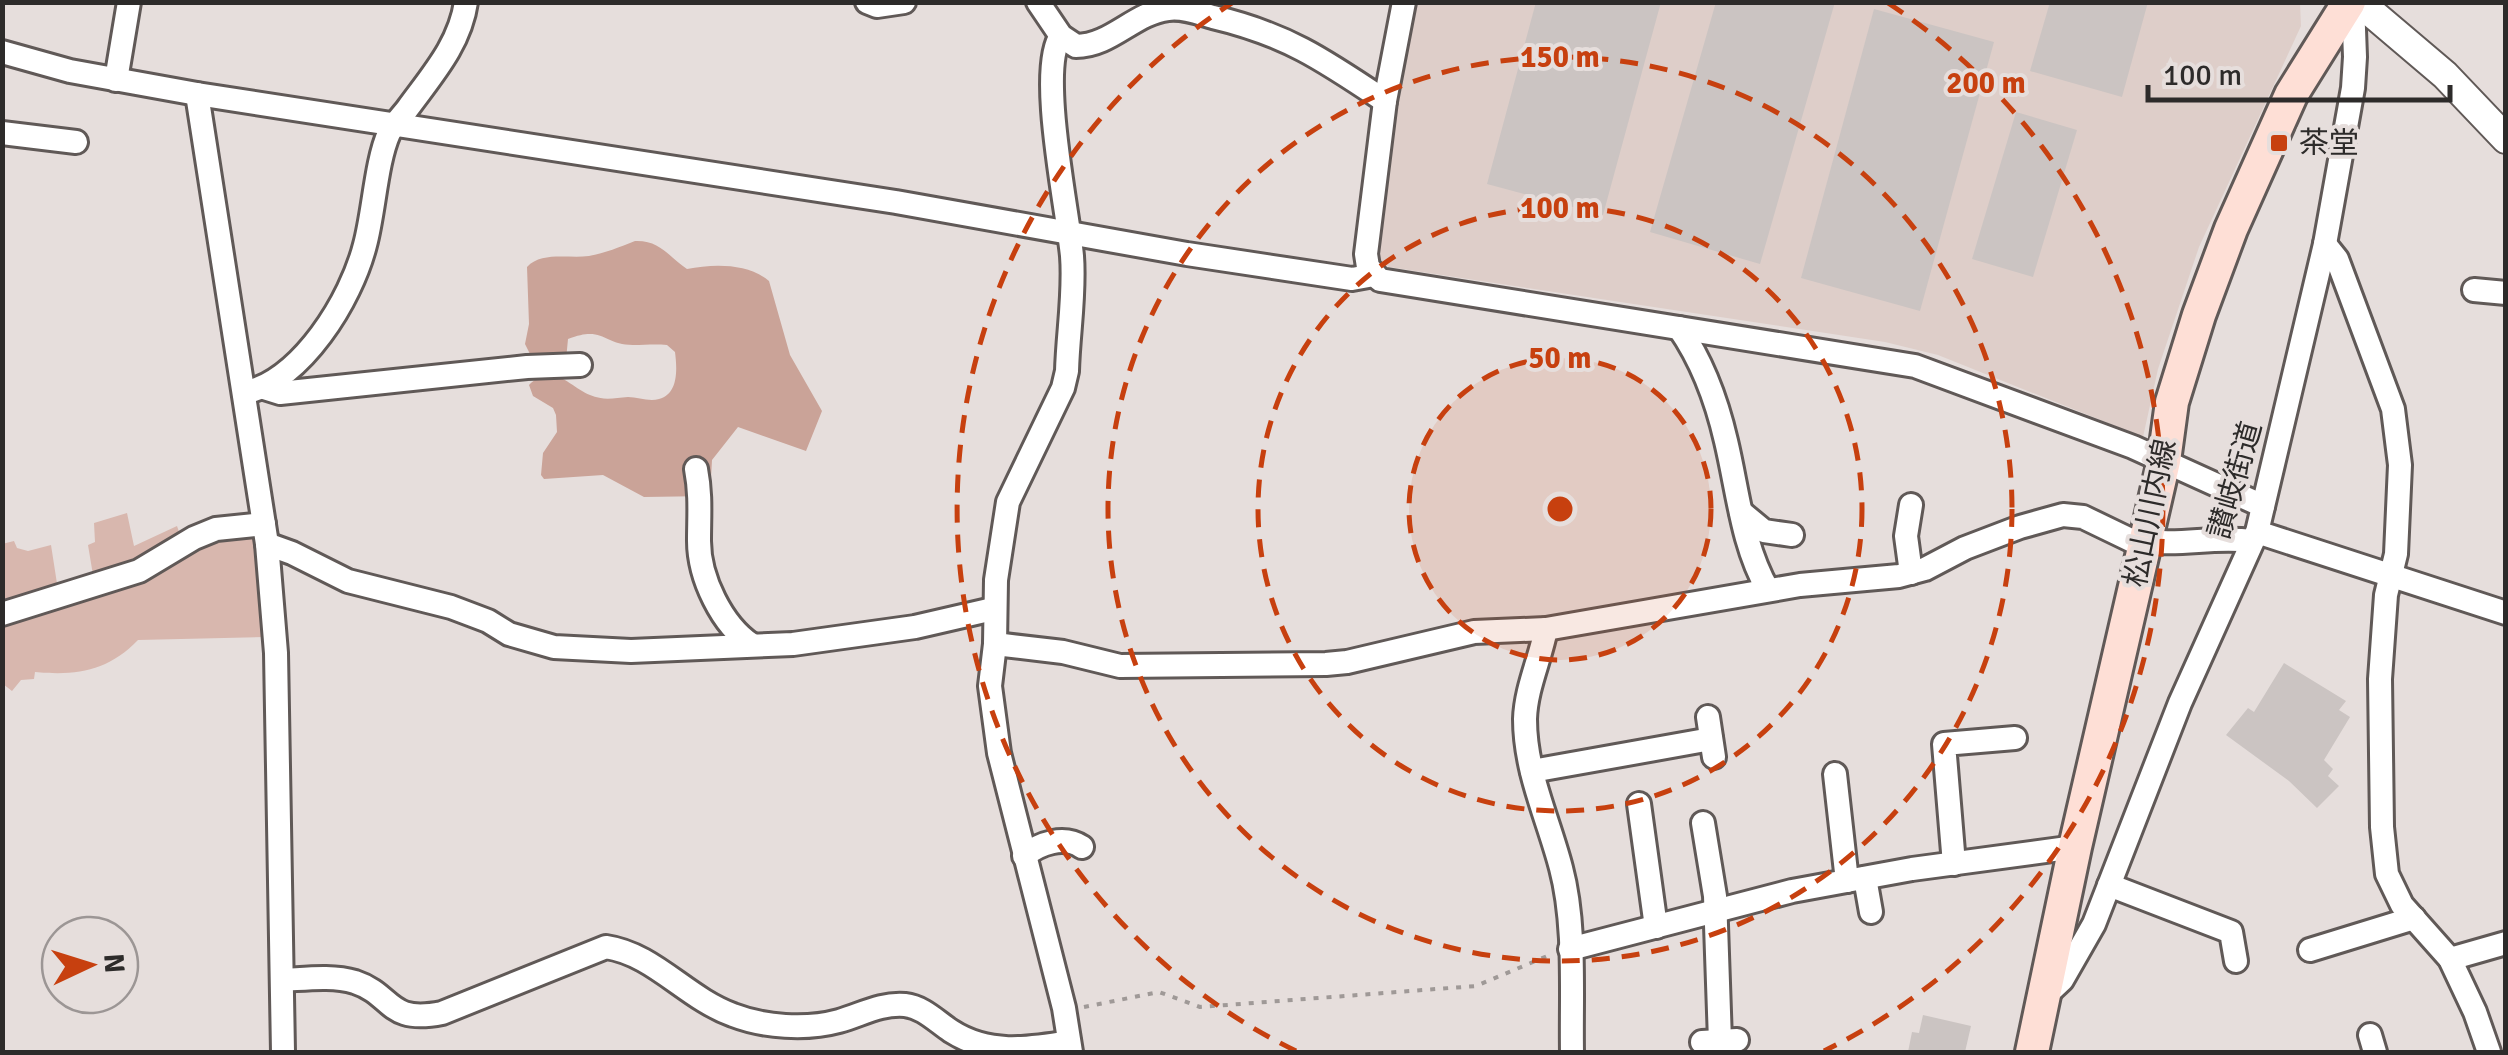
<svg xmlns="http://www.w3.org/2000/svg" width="2508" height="1055" viewBox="0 0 2508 1055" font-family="Signika,'Noto Sans JP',sans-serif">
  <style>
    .built { fill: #decec9 }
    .green { fill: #d8b7ae }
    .forest { fill: #caa398 }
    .building { fill: #cbc4c2 }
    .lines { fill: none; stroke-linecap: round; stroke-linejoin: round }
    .minor-casing { stroke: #605957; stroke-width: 28 }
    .tertiary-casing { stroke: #605957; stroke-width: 32 }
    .secondary-casing { stroke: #605957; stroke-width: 38 }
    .path { stroke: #9f9997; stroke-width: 4; stroke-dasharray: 5 8; stroke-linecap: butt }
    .minor { stroke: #fff; stroke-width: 22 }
    .tertiary { stroke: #fff; stroke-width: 28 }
    .secondary { stroke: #fedfd6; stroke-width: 32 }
    .ring { fill: none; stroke: #c7400f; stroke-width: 5; stroke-dasharray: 18 12 }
    .poi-dot { fill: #c7400f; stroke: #e6dedc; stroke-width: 4 }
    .labels { text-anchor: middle; stroke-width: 8; stroke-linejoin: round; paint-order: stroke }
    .poi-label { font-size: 30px; fill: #2d2b2a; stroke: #e6dedc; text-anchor: start }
    .street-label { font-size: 30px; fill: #2d2b2a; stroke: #e6dedc }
    .centre { fill: #c7400f; stroke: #e6dedc; stroke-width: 5 }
    .ring-label { font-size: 30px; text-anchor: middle; font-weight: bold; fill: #c7400f; stroke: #e6dedc; stroke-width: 8; stroke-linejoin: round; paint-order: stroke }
  </style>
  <rect width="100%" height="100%" fill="#e6dedc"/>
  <polygon class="built" points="1416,3 2300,3 2301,26 2199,247 2158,369 2143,437 1938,355 1885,342 1389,267 1378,260 1371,247 1392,98"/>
  <path class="green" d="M127,513L134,546L177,526L185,549L256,529L264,637L138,640C108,671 77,676 35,672L34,679L21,680L12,691L3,684L2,544L14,541L17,548L28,551L51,545L58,590L94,581L88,545L95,542L94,523Z"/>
  <path class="forest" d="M635,241C660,240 668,256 687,269C714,264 747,263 769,281L790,355L822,411L806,451L738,427L712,460L710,496L644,497L603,475L544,479L541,475L543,453L557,432L556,415L553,408L533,396L529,385C535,379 541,375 550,375C563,375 577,390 590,395C604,401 614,398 628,397C638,397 649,402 659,399C679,394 677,368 675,352L667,345C655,344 645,345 633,345C603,345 604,325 568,339L566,360H533L525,344L529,324L527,267C542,251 569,259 589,256C605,253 620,247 635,241Z"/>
  <g class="building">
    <polygon points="1536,2 1661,2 1603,215 1487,184"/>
    <polygon points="1716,2 1835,2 1760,264 1650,232"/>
    <polygon points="2050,2 2148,2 2122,97 2030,71"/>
    <polygon points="1874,9 1994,42 1920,311 1801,278"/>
    <polygon points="2016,112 2077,130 2033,277 1972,259"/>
    <polygon points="2284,663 2346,701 2339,710 2350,717 2324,760 2333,769 2328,776 2339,786 2317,808 2289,781 2226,735 2248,708 2254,712"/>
    <polygon points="1923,1015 1971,1026 1965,1052 1908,1052 1912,1032 1919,1033"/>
  </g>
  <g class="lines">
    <g class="minor-casing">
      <g id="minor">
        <polyline points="867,2 877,6 904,2"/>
        <path d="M1038,2L1061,36L1076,46C1111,46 1134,13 1168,9C1183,7 1199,13 1213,17C1286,34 1324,60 1385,101"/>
        <polyline points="1404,2 1385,101 1366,254 1368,267 1380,280 1915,366 2133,447 2263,506"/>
        <path d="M1061,36C1037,68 1068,212 1072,256C1075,294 1068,333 1067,371L1063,388L1008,502L996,580L995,644L990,686L999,753L1064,1008L1071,1052"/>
        <polyline points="2,52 70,71 197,94 896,202 1187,254 1352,279 1374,275"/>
        <polyline points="116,80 129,2"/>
        <polyline points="197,94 267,544 276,653 283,1052"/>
        <polyline points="2,133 76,142"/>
        <polyline points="2325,244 2337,259 2393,409 2400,465 2396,554 2386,595 2380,679 2382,827 2387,874 2402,905 2450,959 2475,1012 2489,1052"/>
        <polyline points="2474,290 2506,293"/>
        <path d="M1679,328C1702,361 1717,402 1726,441C1738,491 1742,545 1768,590"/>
        <polyline points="264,388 280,393 527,367 580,365"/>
        <path d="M244,393C302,380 351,300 365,245C374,212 376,162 389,133C394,124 402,116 408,108C432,75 460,44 466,2"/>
        <path d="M696,469C701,495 699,516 699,541C699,578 722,625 752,645"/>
        <polyline points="1741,512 1764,531 1792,535"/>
        <polyline points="2257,532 2506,613"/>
        <path d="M2145,541C2184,546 2212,536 2252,541"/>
        <polyline points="267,544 292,553 348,581 451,607 488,621 509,634 554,647 631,651 793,644 915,627 993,609"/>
        <polyline points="1911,573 1906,536 1911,505"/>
        <polyline points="2,614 139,571 194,538 216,529 264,524"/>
        <path d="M1546,629C1540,660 1526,688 1525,719C1525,772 1548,818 1561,868C1576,924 1571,995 1572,1052"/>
        <polyline points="995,644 1063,652 1120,666 1326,664 1347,662 1474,632 1546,629 1800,585 1899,576 1925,569 1965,548 2020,527 2063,515 2083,517 2143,546"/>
        <polyline points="1708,717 1714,757"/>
        <polyline points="1532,771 1711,739"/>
        <polyline points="1835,774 1847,881"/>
        <polyline points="1639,804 1656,927"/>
        <polyline points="1703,823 1715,896 1720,1041"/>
        <path d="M1024,856C1040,843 1064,835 1082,847"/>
        <polyline points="1954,864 1944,744 2015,738"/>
        <polyline points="1865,878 1871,912"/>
        <polyline points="2109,885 2231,932 2236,961"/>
        <polyline points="1570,949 1792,891 1912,869 2075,847"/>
        <polyline points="2310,950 2414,918"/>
        <polyline points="2450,959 2506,943"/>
        <path d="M282,980C305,979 332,975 355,982C394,995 386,1024 442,1013L606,947C654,954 686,998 733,1015C764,1027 806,1030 839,1021C861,1015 880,1003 905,1005C923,1007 936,1021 951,1031C988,1055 1027,1049 1069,1042"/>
        <polyline points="2046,995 2062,980 2094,924 2180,703 2257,532 2325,244 2353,88 2355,57 2353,2"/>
        <polyline points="2370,1035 2375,1052"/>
        <polyline points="1702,1042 1737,1040"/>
      </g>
    </g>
    <g class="tertiary-casing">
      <polyline id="tertiary" points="2359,2 2445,75 2506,139"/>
    </g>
    <g class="secondary-casing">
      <polyline id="secondary" points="2032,1052 2075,847 2164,461 2172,402 2199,315 2231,229 2291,95 2349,2"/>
    </g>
    <polyline class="path" points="1084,1007 1159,992 1200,1007 1476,986 1552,954"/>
    <use href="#minor" class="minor"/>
    <use href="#tertiary" class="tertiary"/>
    <use href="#secondary" class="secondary"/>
  </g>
  <circle cx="1560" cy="509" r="151" fill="#c7400f" fill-opacity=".12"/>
  <g class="ring">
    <circle cx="1560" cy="509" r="151"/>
    <circle cx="1560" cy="509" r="302"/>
    <circle cx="1560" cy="509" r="452"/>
    <path d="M1296 1051A603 603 0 0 1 1232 3M1888 3A603 603 0 0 1 1824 1051"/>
  </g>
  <rect class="poi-dot" x="2269" y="133" width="20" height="20" rx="5"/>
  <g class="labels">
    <g class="poi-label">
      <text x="2299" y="153">茶堂</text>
    </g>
    <g class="street-label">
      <text transform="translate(2235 480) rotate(-74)" y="10">讃岐街道</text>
      <text transform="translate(2150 513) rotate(-78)" y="10">松山川内線</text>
    </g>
  </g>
  <circle cx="1560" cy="509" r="15" class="centre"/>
  <g class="ring-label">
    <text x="1560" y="67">150 m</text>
    <text x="1986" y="93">200 m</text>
    <text x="1560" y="218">100 m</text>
    <text x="1560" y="368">50 m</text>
  </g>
  <rect width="2508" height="1055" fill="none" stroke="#2d2b2a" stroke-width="10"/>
  <g transform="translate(90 965) rotate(86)"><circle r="48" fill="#e6dedc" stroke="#9c9695" stroke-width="2.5"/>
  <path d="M0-8L18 38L0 25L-18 38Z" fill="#c7400f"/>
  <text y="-15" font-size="28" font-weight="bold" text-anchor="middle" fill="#2d2b2a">N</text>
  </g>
  <path d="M2148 85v15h302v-15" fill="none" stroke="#2d2b2a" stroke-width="5"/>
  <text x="2163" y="85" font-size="30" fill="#2d2b2a" stroke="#e6dedc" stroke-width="8" paint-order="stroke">100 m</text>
</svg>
